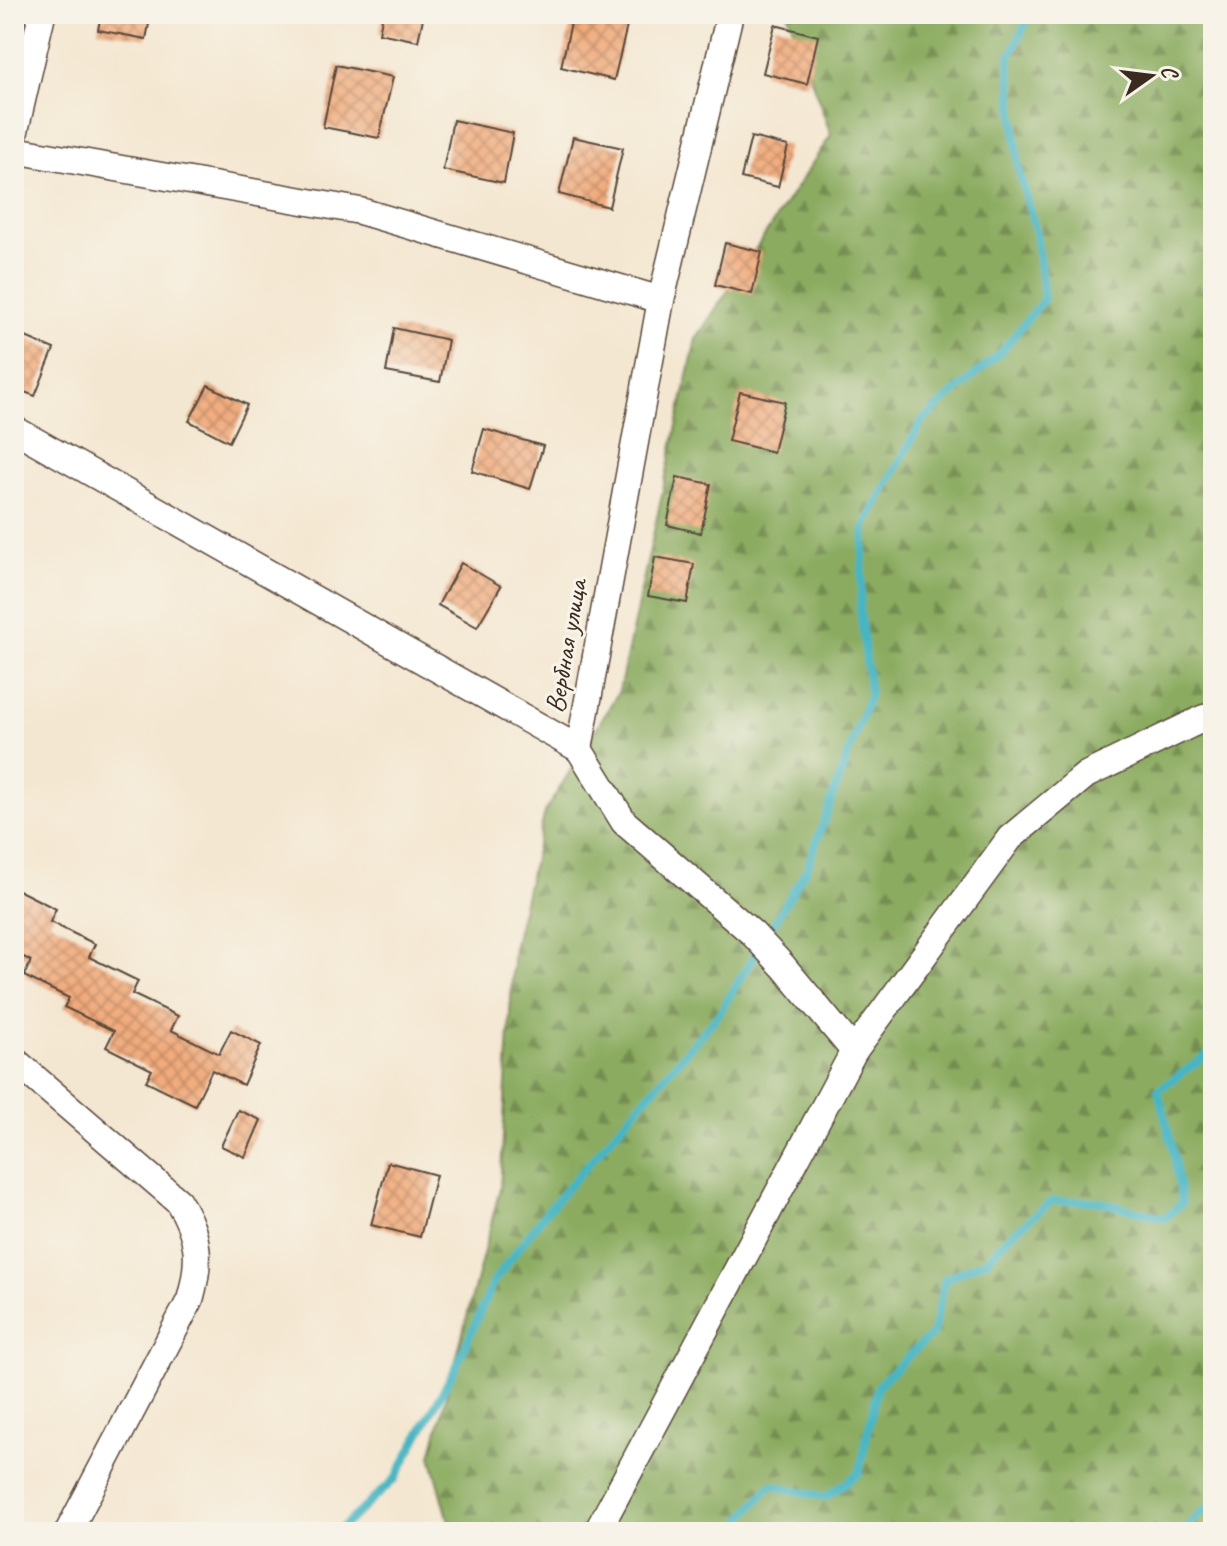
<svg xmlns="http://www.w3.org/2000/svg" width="1227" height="1546" viewBox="0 0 1227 1546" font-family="Caveat,sans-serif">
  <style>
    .forest { fill: url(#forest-firs); stroke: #636b40; stroke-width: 2 }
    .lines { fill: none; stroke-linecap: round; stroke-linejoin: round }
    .stream { stroke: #47b5c2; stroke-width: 8 }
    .building { fill: url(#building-cross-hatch) }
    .minor-casing { stroke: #574639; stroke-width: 29 }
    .minor { stroke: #fff; stroke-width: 26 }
    .labels { text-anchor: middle; stroke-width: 6; stroke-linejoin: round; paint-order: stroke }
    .street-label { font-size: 28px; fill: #3b2a1e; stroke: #f7f3e8 }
  </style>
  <defs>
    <pattern id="forest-firs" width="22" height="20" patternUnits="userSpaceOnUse" patternTransform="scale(2)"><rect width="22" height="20" fill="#8bac61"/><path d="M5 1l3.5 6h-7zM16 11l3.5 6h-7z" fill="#738c4f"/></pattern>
    <pattern id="building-cross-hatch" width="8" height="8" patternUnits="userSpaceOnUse" patternTransform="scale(2)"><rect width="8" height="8" fill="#f1ab7c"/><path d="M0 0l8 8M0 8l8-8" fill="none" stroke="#c48b65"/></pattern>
  </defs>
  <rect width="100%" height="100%" fill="#f7f3e8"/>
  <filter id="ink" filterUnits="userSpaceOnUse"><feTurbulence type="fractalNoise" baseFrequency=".0125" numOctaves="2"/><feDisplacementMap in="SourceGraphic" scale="16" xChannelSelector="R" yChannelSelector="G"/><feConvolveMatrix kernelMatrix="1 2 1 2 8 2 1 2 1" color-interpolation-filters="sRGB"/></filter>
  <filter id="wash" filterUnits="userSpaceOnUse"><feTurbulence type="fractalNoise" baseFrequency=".006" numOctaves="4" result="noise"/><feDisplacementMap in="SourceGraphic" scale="32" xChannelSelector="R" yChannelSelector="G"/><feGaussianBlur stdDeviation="1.8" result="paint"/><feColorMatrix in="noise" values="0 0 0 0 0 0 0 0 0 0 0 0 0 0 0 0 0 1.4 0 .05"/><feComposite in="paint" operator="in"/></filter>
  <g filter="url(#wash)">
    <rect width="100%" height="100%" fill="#f4e7d1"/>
    <polygon class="forest" points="788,14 1213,14 1213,1532 1041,1532 1030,1528 1027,1532 452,1532 431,1456 500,1189 514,944 545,812 619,691 696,339 831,135"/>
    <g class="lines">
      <g class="stream">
        <polyline points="337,1532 395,1479 456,1367 494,1281 543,1216 719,1014 807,868 870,694 860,609 865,526 922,421 1001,352 1044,299 1036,232 1019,171 1009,59 1030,14"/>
        <polyline points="740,1532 743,1518 771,1485 826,1497 859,1473 878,1385 933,1333 945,1279 987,1260 1007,1238 1052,1201 1096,1201 1165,1218 1182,1203 1173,1149 1158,1090 1213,1051"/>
        <path d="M1175,1532C1196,1526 1192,1514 1213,1506"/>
      </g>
    </g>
    <g id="blocks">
      <g class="building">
        <polygon points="101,14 151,14 146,39 98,30"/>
        <polygon points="383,14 424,14 418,41 379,33"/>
        <polygon points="573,14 627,26 614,80 561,67"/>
        <polygon points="775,25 818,36 807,84 763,73"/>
        <polygon points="336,65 393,77 379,138 323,127"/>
        <polygon points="453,120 513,133 504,183 443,170"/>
        <polygon points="573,137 623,148 609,207 559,194"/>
        <polygon points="751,137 788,146 778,187 741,178"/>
        <polygon points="725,243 762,252 752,294 715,285"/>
        <polygon points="394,328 448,340 440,382 386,372"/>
        <polygon points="16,333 54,349 35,396 14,388"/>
        <polygon points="208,385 247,405 229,442 189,421"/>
        <polygon points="740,392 785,402 773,452 728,441"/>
        <polygon points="484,429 543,446 530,489 472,471"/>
        <polygon points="677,477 711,484 701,533 667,525"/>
        <polygon points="655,557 694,564 687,603 648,596"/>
        <polygon points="461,563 501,586 477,627 438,605"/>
        <polygon points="14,888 56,909 50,922 95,944 89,957 138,981 132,994 178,1016 171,1030 219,1054 231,1030 261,1045 243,1085 212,1070 195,1105 146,1081 152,1070 106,1047 114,1031 64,1007 69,998 24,976 31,961 14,952"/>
        <polygon points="238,1110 261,1120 245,1157 221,1146"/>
        <polygon points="388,1162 436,1175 420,1237 371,1225"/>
      </g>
    </g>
  </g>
  <g filter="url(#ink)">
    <use href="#blocks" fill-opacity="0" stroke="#574639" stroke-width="2"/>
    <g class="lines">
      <g class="minor-casing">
        <g id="minor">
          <polyline points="14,135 42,14"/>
          <polyline points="14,150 360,211 661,300"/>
          <polyline points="14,429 579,749 661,300 730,14"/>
          <polyline points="579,749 624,822 752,933 783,966 854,1051"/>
          <path d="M14,1060L178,1201C200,1236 201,1261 190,1300L68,1532"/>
          <polyline points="597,1532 854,1051 1010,838 1086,775 1204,718 1213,717"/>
        </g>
      </g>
      <use href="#minor" class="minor"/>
    </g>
  </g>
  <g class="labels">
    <g class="street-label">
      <text transform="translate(565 646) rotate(-80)" y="10">Вербная улица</text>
    </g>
  </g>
  <rect width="1227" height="1546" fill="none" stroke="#f7f3e8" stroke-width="48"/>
  <g transform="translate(1151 76) rotate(76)" stroke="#f7f3e8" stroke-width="6" paint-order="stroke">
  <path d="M0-6L14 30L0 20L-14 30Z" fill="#3b2a1e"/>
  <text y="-12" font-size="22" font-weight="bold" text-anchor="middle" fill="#3b2a1e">С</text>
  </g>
</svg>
